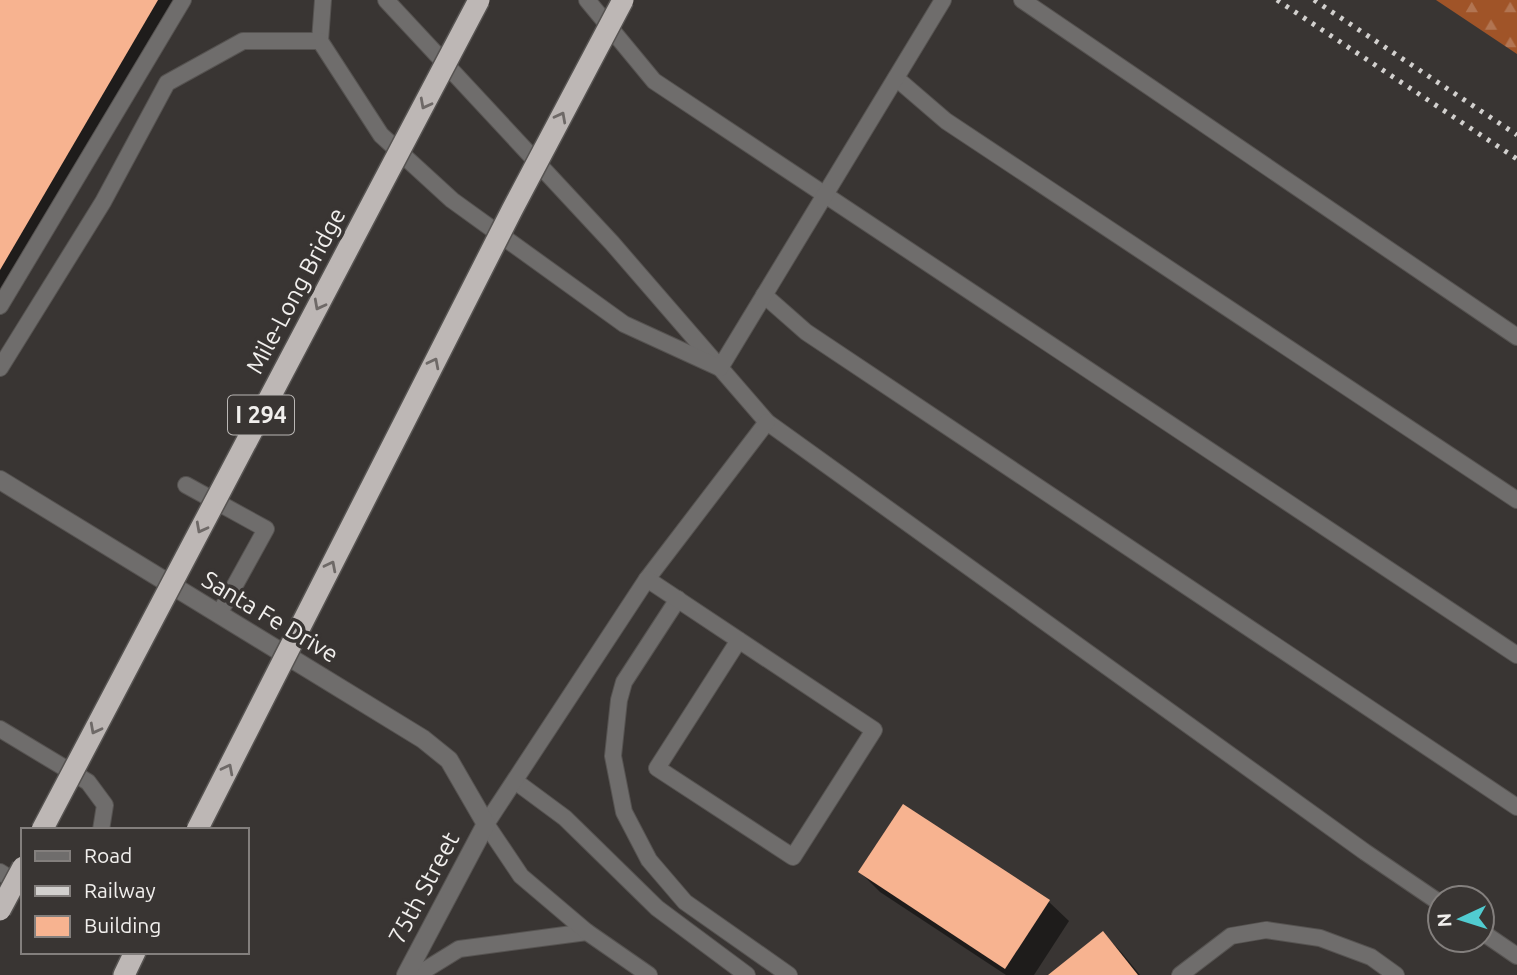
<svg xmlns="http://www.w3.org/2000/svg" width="1517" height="975" viewBox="0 0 1517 975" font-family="Ubuntu,sans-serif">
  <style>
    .forest { fill: url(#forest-firs) }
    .shadow { fill: #0007 }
    .building { fill: #f7b390 }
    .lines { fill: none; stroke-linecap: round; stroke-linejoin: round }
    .service-casing { stroke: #565351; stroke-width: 18 }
    .tertiary-casing { stroke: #565351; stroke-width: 20 }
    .motorway-casing { stroke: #565351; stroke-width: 24 }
    .service { stroke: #6f6d6c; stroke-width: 16 }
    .tertiary { stroke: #6f6d6c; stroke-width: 18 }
    .motorway { stroke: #bdb7b5; stroke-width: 21 }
    .rail { stroke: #d2d0ce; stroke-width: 5; stroke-dasharray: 3.5 7; stroke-linecap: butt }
    .motorway-bridge-casing { stroke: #565351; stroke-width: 24; stroke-linecap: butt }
    .motorway-bridge { stroke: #bdb7b5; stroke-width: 21 }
    .oneway { stroke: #6e6967 }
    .labels { text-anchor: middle; stroke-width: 7; stroke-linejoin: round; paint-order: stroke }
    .shield { fill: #393533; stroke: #bab7b5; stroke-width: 2 }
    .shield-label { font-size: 23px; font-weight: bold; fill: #f1efed }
    .street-label { font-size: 24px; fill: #f1efed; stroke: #393533 }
  </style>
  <defs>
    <pattern id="forest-firs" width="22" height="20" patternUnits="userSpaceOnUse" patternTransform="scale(1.75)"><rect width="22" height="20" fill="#a05428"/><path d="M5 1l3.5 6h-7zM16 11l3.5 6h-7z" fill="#b27552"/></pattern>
  </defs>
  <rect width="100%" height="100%" fill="#393533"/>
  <polygon class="forest" points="1436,0 1517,0 1517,54"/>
  <g class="shadow">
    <polygon points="0,0 175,0 0,310"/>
    <polygon points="860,872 1049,902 1069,921 1034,975 1006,975 880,892"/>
    <polygon points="1103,933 1122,953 1140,975 1051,975"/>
  </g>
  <g class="building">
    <polygon points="0,0 158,0 0,270"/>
    <polygon points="903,804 1050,900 1005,969 858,872"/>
    <polygon points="1103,931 1138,975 1048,975"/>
  </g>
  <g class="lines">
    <g class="service-casing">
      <g id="service">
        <polyline points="386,0 612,243 767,422 1365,852 1440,903"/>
        <polyline points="587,0 654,81 1517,655"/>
        <polyline points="1022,0 1517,337"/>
        <polyline points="320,41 323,0"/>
        <polyline points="896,78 946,121 1517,500"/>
        <polyline points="764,295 806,332 1517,807"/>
        <polyline points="0,306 183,0"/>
        <polyline points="0,368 103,202 167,83 243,41 320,41 381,135 452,200 624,324 720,368 943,0"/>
        <polyline points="186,485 266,529 219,614"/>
        <polyline points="647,579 767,422"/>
        <polyline points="678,599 624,682 619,700 613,756 624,812 649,860 685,902 789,975"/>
        <polyline points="0,729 88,782 105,805 101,830"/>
        <polyline points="515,781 565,818 657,908 747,975"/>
        <polyline points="0,872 23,887"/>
        <polyline points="1482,932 1517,956"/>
        <polyline points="417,975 459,949 587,932"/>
        <polyline points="649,975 587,932 521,876 486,824 647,579 874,730 793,857 657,768 739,640"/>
        <polyline points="1180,975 1231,936 1266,930 1320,938 1371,957 1396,975"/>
      </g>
    </g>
    <g class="tertiary-casing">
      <polyline id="tertiary" points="0,480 423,739 449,760 486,824 406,975"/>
    </g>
    <g class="motorway-casing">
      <polyline id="motorway" points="124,975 135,952"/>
    </g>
    <use href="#service" class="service"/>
    <use href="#tertiary" class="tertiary"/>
    <use href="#motorway" class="motorway"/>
    <g class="rail">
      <polyline points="1277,0 1517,159"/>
      <polyline points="1314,0 1517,135"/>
    </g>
    <g class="motorway-bridge-casing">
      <g id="motorway-bridge">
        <polyline points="42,830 479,0"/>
        <polyline points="197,830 512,210 623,0"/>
        <polyline points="0,910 23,867"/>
      </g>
    </g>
    <use href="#motorway-bridge" class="motorway-bridge"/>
  </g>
  <defs><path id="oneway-chevron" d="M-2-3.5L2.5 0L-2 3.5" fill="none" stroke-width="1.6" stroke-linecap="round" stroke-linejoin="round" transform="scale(1.75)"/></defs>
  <g class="oneway">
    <use href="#oneway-chevron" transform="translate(425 104) rotate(118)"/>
    <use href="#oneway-chevron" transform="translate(561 117) rotate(-62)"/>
    <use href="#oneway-chevron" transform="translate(319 305) rotate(118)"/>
    <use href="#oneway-chevron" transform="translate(434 363) rotate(-63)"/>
    <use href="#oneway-chevron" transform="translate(201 528) rotate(118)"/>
    <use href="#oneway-chevron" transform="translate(331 566) rotate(-63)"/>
    <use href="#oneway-chevron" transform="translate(95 729) rotate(118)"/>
    <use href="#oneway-chevron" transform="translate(228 769) rotate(-63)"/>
  </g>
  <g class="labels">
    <rect class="shield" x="228" y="395.5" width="66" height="39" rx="5"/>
    <g class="shield-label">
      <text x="261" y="423">I 294</text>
    </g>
    <g class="street-label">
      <text transform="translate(296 291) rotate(-62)" y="8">Mile-Long Bridge</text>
      <text transform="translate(270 617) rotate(31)" y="8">Santa Fe Drive</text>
      <text transform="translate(424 888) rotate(-62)" y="8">75th Street</text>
    </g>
  </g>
  <rect x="21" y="828" width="228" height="126" fill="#393533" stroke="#837f7d" stroke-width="2"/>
  <rect x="35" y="851" width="35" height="10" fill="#6f6d6c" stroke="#837f7d" stroke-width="2"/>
  <text x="84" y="863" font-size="21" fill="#f1efed">Road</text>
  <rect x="35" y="886" width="35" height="10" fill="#d2d0ce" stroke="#837f7d" stroke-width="2"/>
  <text x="84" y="898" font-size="21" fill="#f1efed">Railway</text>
  <rect x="35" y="916" width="35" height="21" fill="#f7b390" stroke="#837f7d" stroke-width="2"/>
  <text x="84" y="933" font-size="21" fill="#f1efed">Building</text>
  <g transform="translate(1461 919) rotate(266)"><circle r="33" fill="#393533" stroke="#837f7d" stroke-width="2"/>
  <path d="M0-5L12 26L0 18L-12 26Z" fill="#51ccd1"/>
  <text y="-10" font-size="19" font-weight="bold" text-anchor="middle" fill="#f1efed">N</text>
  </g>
</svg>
